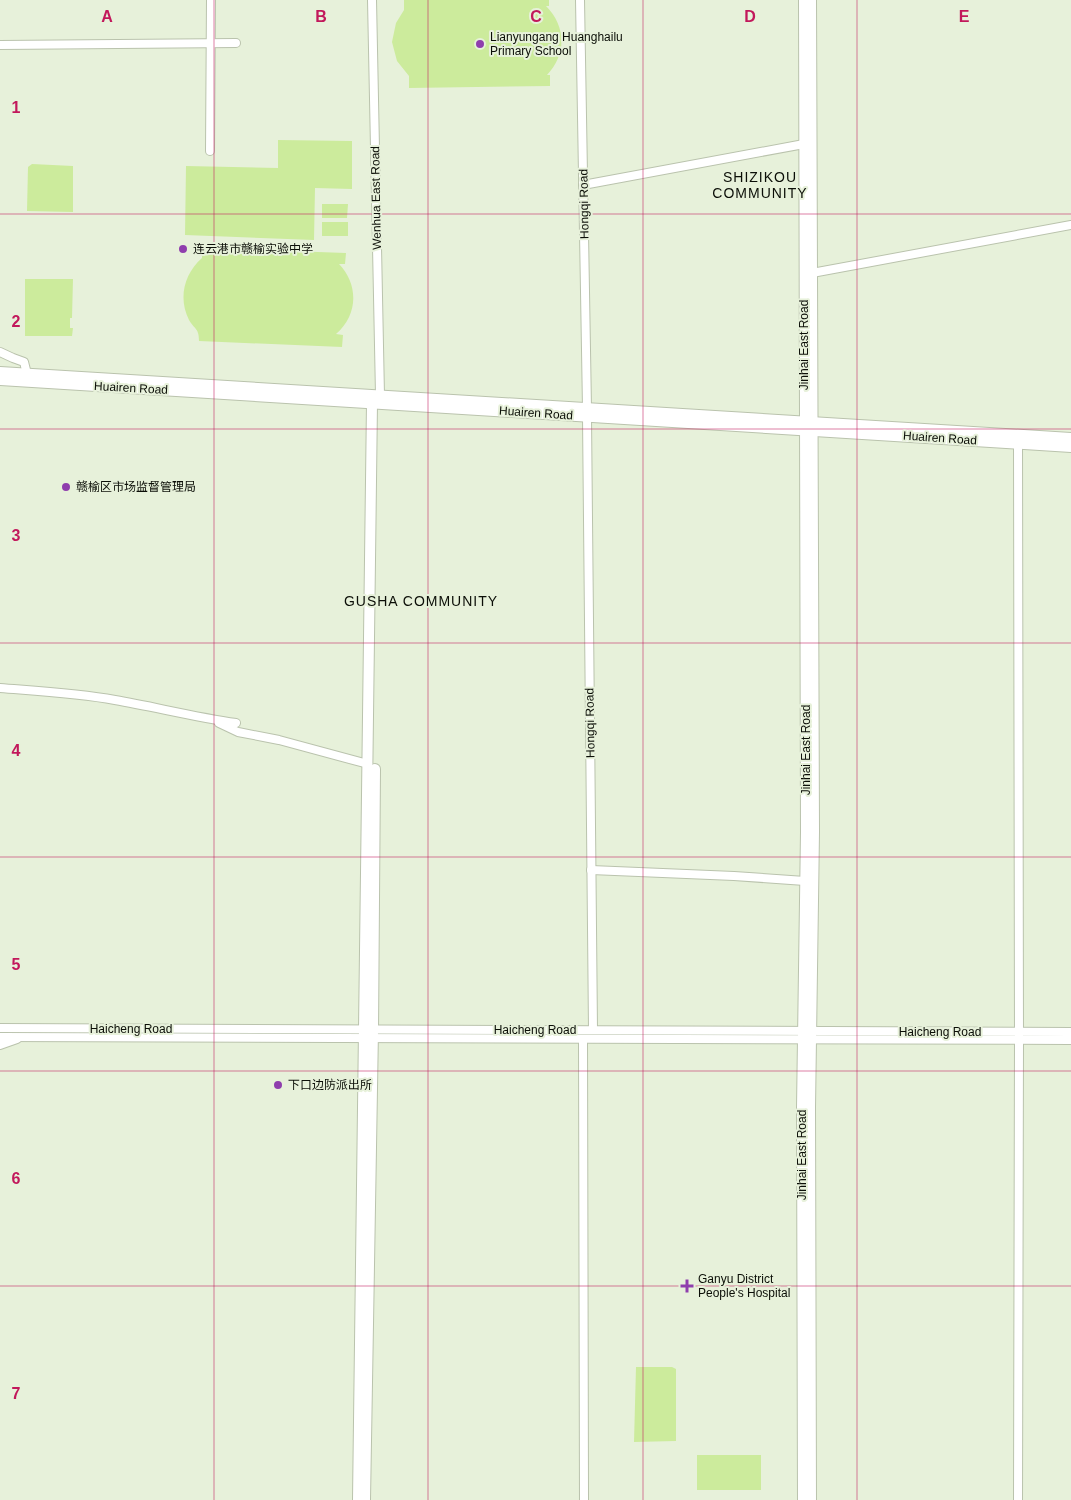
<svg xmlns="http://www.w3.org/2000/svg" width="1071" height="1500" viewBox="0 0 1071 1500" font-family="Helvetica,'Noto Sans SC',sans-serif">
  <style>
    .green { fill: #cceb9c }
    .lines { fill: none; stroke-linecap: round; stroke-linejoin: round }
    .minor-casing { stroke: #bac3ad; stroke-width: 10 }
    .major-casing { stroke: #bac3ad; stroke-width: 12 }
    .minor { stroke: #fff; stroke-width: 8 }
    .major { stroke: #fff; stroke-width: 10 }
    .grid { fill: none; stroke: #c2185b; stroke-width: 1; stroke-opacity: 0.55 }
    .poi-dot { fill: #8f3ead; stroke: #e7f1da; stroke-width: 2 }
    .labels { text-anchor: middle; stroke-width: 4; stroke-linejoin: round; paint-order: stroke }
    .poi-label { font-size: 12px; fill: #0b0e07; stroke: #e7f1da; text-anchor: start }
    .street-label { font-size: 12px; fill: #0b0e07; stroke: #e7f1da }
    .neighbourhood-label { font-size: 14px; letter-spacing: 1px; fill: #0b0e07; stroke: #e7f1da }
    .grid-label { font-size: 16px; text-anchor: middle; font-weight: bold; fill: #c2185b; stroke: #e7f1da; stroke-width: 4; stroke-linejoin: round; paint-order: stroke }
  </style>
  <rect width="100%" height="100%" fill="#e7f1da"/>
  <g class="green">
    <path d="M404,0H549V6H546C566,26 567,54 547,75H550V86L409,88V76L397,61L392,42L396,23L404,10Z"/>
    <polygon points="278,140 352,141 352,189 315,188 314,240 185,235 186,166 278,168"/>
    <polygon points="32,164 73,166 73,212 27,211 28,167"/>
    <polygon points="322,204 348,204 347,218 322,218"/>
    <rect x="322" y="222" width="26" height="14"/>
    <path d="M202,248L346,253L345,264H339C359,285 358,315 336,334L343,335L342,347L199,341C199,328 195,330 189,320C178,298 184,274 202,258Z"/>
    <polygon points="25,279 73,279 72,318 70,318 70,328 73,328 72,336 25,336"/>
    <polygon points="636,1367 672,1367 676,1369 676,1441 634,1442"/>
    <rect x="697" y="1455" width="64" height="35"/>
  </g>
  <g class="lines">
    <g class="minor-casing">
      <g id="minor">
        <polyline points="372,0 380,395"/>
        <polyline points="580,0 587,408"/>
        <polyline points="0,45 236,43"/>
        <polyline points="210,151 211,0"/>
        <polyline points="583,185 804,144"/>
        <polyline points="812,273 1071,225"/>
        <polyline points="0,352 13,358 24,362 27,374"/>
        <polyline points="587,417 593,1030"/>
        <path d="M0,688C38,691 77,693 115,700C155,707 195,717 236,723"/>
        <polyline points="219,723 238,732 279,740 368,764"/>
        <polyline points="591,870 734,876 805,881"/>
        <polyline points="0,1028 1071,1032"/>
        <polyline points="0,1037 1071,1040"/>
        <polyline points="583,1039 584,1500"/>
        <polyline points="0,1045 17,1039"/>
        <polyline points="1018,1500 1019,1040 1018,444"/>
      </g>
    </g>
    <g class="major-casing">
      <g id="major">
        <polyline points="0,372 1071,438"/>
        <polyline points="0,380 1071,447"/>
        <polyline points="358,1500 372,403"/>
        <polyline points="365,1500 373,1030 375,769"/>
        <polyline points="803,1500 802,1108 806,832 804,0"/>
        <polyline points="811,1500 810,1108 814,832 811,0"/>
      </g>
    </g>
    <use href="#minor" class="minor"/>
    <use href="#major" class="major"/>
  </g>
  <path class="grid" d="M214,0V1500M428,0V1500M643,0V1500M857,0V1500M0,214H1071M0,429H1071M0,643H1071M0,857H1071M0,1071H1071M0,1286H1071"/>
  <g class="poi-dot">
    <circle cx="480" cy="44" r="5"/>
    <circle cx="183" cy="249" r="5"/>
    <circle cx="66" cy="487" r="5"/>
    <circle cx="278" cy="1085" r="5"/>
    <path d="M684.5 1278.5h5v5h5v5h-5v5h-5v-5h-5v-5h5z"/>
  </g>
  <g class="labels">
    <g class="poi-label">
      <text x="490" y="41">Lianyungang Huanghailu<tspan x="490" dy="14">Primary School</tspan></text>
      <text x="193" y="253">连云港市赣榆实验中学</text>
      <text x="76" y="491">赣榆区市场监督管理局</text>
      <text x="288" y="1089">下口边防派出所</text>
      <text x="698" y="1283">Ganyu District<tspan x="698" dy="14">People's Hospital</tspan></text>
    </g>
    <g class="street-label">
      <text transform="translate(376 198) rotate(-91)" y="4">Wenhua East Road</text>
      <text transform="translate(584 204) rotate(-91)" y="4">Hongqi Road</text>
      <text transform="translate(804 345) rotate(-90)" y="4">Jinhai East Road</text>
      <text transform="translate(131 388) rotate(3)" y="4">Huairen Road</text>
      <text transform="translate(536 413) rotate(4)" y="4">Huairen Road</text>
      <text transform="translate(940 438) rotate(4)" y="4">Huairen Road</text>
      <text transform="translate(590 723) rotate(-91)" y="4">Hongqi Road</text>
      <text transform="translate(806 750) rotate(-90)" y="4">Jinhai East Road</text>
      <text x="131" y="1033">Haicheng Road</text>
      <text x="535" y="1034">Haicheng Road</text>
      <text x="940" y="1036">Haicheng Road</text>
      <text transform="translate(802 1155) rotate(-90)" y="4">Jinhai East Road</text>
    </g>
    <g class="neighbourhood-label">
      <text x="760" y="182">SHIZIKOU<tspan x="760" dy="16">COMMUNITY</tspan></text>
      <text x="421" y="606">GUSHA COMMUNITY</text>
    </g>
  </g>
  <g class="grid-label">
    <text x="107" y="22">A</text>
    <text x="321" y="22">B</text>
    <text x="536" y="22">C</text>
    <text x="750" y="22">D</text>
    <text x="964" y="22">E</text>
    <text x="16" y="113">1</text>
    <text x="16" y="327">2</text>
    <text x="16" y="541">3</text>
    <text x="16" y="756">4</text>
    <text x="16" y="970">5</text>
    <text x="16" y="1184">6</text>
    <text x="16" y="1399">7</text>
  </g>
</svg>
